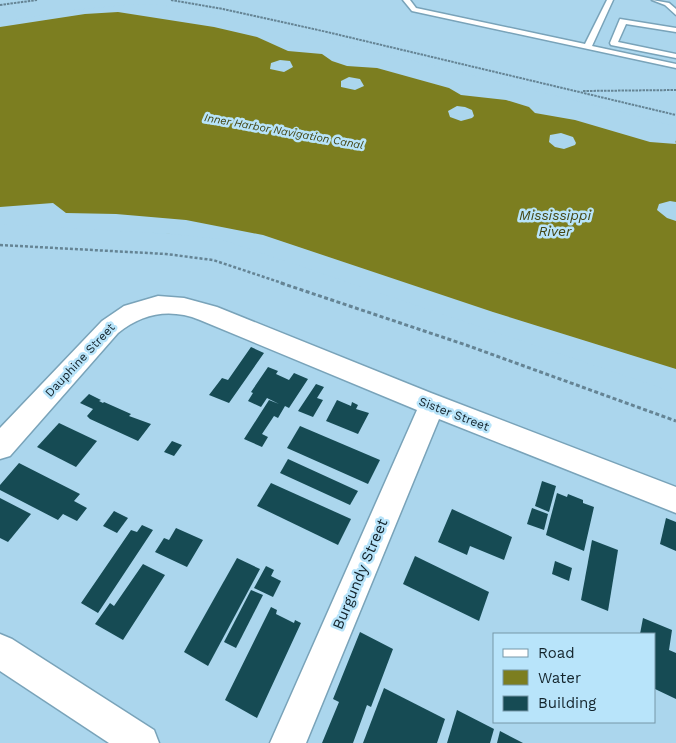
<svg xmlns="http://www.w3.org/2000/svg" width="676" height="743" viewBox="0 0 676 743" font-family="'Work Sans',sans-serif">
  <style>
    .water { fill: #7c7e20 }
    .pier { fill: #abd6ed }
    .building { fill: #164b54 }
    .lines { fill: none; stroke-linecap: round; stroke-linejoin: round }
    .lane-casing { stroke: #79a3b9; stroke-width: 3 }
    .street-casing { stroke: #79a3b9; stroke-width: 3 }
    .path-far2 { stroke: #658494; stroke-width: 2; stroke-dasharray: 2.5 1; stroke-linecap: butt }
    .path-far1 { stroke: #658494; stroke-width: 2.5; stroke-dasharray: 3 2; stroke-linecap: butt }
    .path { stroke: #658494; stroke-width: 3; stroke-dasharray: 4 2.5; stroke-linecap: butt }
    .lane { fill: #fff; fill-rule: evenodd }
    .street { fill: #fff; fill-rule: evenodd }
    .labels { text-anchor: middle; stroke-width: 5; stroke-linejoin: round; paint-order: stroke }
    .far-water-label { font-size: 11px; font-style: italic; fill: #444615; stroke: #b8e4fa }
    .street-label { font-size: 12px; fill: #13242c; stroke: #b8e4fa }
    .water-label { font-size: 14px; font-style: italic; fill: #444615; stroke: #b8e4fa }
    .near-street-label { font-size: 15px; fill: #13242c; stroke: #b8e4fa }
  </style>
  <rect width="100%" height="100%" fill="#abd6ed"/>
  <polygon class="water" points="161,8 676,141 676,390 221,237 0,221 0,25 65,13"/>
  <g class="pier">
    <polygon points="134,4 161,5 256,22 610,109 673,126 676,144 650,142 575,120 535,113 529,107 506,100 461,95 449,88 377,68 347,66 332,61 322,54 288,51 257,37 214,27 118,12 85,14 0,27 0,22 64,11"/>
    <polygon points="280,60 290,61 293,67 284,72 270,69 271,63"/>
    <polygon points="349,77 360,79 364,86 355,90 341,87 341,81"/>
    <polygon points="457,106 465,107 472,110 474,116 472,118 461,121 450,117 448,111"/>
    <polygon points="561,133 573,137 576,143 575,145 564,149 555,147 549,142 550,135"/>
    <polygon points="670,201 676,202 676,221 667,218 657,210 659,204"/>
    <polygon points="53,203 66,213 116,214 186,220 263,235 493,312 676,369 676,393 220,239 171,234 0,224 0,207"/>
  </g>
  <g class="building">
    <polygon points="251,347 264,353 229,403 209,395 222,378 228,380"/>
    <polygon points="268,367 278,371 276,374 289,380 294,373 308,379 289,408 285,406 278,418 274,416 262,434 268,437 262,447 244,439 269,400 279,404 267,398 261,407 248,401 253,393 251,392"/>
    <polygon points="316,384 324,387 317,398 323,400 313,417 298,411"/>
    <polygon points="89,394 101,400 99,401 103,403 104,402 131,414 129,416 151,424 138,441 90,419 87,416 93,409 80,403"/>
    <polygon points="337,400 351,406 352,402 358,405 356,409 369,413 358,434 326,421"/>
    <polygon points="59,423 97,441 76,467 37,447"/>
    <polygon points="300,426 380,460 368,484 287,448"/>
    <polygon points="172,441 182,445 174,456 164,452"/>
    <polygon points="288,459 358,491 350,505 280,473"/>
    <polygon points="19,463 80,494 74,501 87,508 77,521 63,514 58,520 0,490 0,485"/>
    <polygon points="542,481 556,486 549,512 535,506"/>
    <polygon points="271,483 351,519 338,545 257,506"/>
    <polygon points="557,493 567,497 568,494 583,500 583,503 594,507 584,551 546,535"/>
    <polygon points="0,498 31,514 8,542 0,538"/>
    <polygon points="532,508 548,514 544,530 527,524"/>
    <polygon points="452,509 512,537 504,560 470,546 467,555 438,542"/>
    <polygon points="114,511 128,518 117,533 103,526"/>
    <polygon points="666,518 676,522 676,551 660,544"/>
    <polygon points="142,525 153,530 98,613 81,603 131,530 137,532"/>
    <polygon points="176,528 203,540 187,567 155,552 164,538 169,540"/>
    <polygon points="592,540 618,550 608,611 581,600"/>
    <polygon points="415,556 489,592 479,621 403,584"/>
    <polygon points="237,558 260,569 208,666 184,652"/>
    <polygon points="555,561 572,568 569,581 552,574"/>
    <polygon points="143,564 165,575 123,640 95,624 110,603 114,606"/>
    <polygon points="266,566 274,570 271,576 281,581 273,597 254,588"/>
    <polygon points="251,590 263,595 236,648 224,642"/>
    <polygon points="271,607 277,610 276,614 294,623 295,620 301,623 257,718 225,700"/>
    <polygon points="643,618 672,630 669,650 676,653 676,699 655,689 655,634 640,634"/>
    <polygon points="360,632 393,649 371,707 367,705 353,743 322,743 339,702 333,699"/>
    <polygon points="384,688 445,719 437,743 363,743"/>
    <polygon points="457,710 494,729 490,743 447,743"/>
    <polygon points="500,731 523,743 497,743"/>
  </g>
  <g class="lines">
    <g class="lane-casing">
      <g id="lane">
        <polygon points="403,0 410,0 416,8 585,44 607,0 613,0 592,46 676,64 676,68 412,11"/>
        <polygon points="652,0 669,3 676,9 676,15 665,5"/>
        <polygon points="620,19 676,28 676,32 626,24 618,42 676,54 676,58 611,45 610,43"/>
      </g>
    </g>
    <g class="street-casing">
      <g id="street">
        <path d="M158,296L184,298L217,307L431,393L676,487V513L439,419L306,743H270L417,410L200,320C170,308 143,313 118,333L10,456L0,459V428L102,321L124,306Z"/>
        <polygon points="0,634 12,639 154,730 159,743 109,743 0,671"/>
      </g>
    </g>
    <g class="path-far2">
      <polyline points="171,0 223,9 327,32 676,115"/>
      <polyline points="0,5 37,0"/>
      <polyline points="583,91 676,90"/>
    </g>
    <polyline class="path-far1" points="0,245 166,254 213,260 285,284"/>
    <polyline class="path" points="281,283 466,345 676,421"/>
    <use href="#lane" class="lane"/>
    <use href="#street" class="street"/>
  </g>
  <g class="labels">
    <g class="far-water-label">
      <text transform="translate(284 131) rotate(10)" y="4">Inner Harbor Navigation Canal</text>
    </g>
    <g class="street-label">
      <text transform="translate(80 360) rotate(-47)" y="4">Dauphine Street</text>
      <text transform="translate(454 414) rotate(21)" y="4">Sister Street</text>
    </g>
    <g class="water-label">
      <text x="555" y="220">Mississippi<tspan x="555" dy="16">River</tspan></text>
    </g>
    <g class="near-street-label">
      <text transform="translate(360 574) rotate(-67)" y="5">Burgundy Street</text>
    </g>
  </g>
  <rect x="493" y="633" width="162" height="90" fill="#b8e4fa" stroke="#7697a8"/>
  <rect x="503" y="649" width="25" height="8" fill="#ffffff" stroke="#7697a8"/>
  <text x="538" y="658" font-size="15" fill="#13242c">Road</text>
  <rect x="503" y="670" width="25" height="15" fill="#7c7e20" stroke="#7697a8"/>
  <text x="538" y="683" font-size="15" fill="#13242c">Water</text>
  <rect x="503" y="696" width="25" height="15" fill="#164b54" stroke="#7697a8"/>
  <text x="538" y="708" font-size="15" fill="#13242c">Building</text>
</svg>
